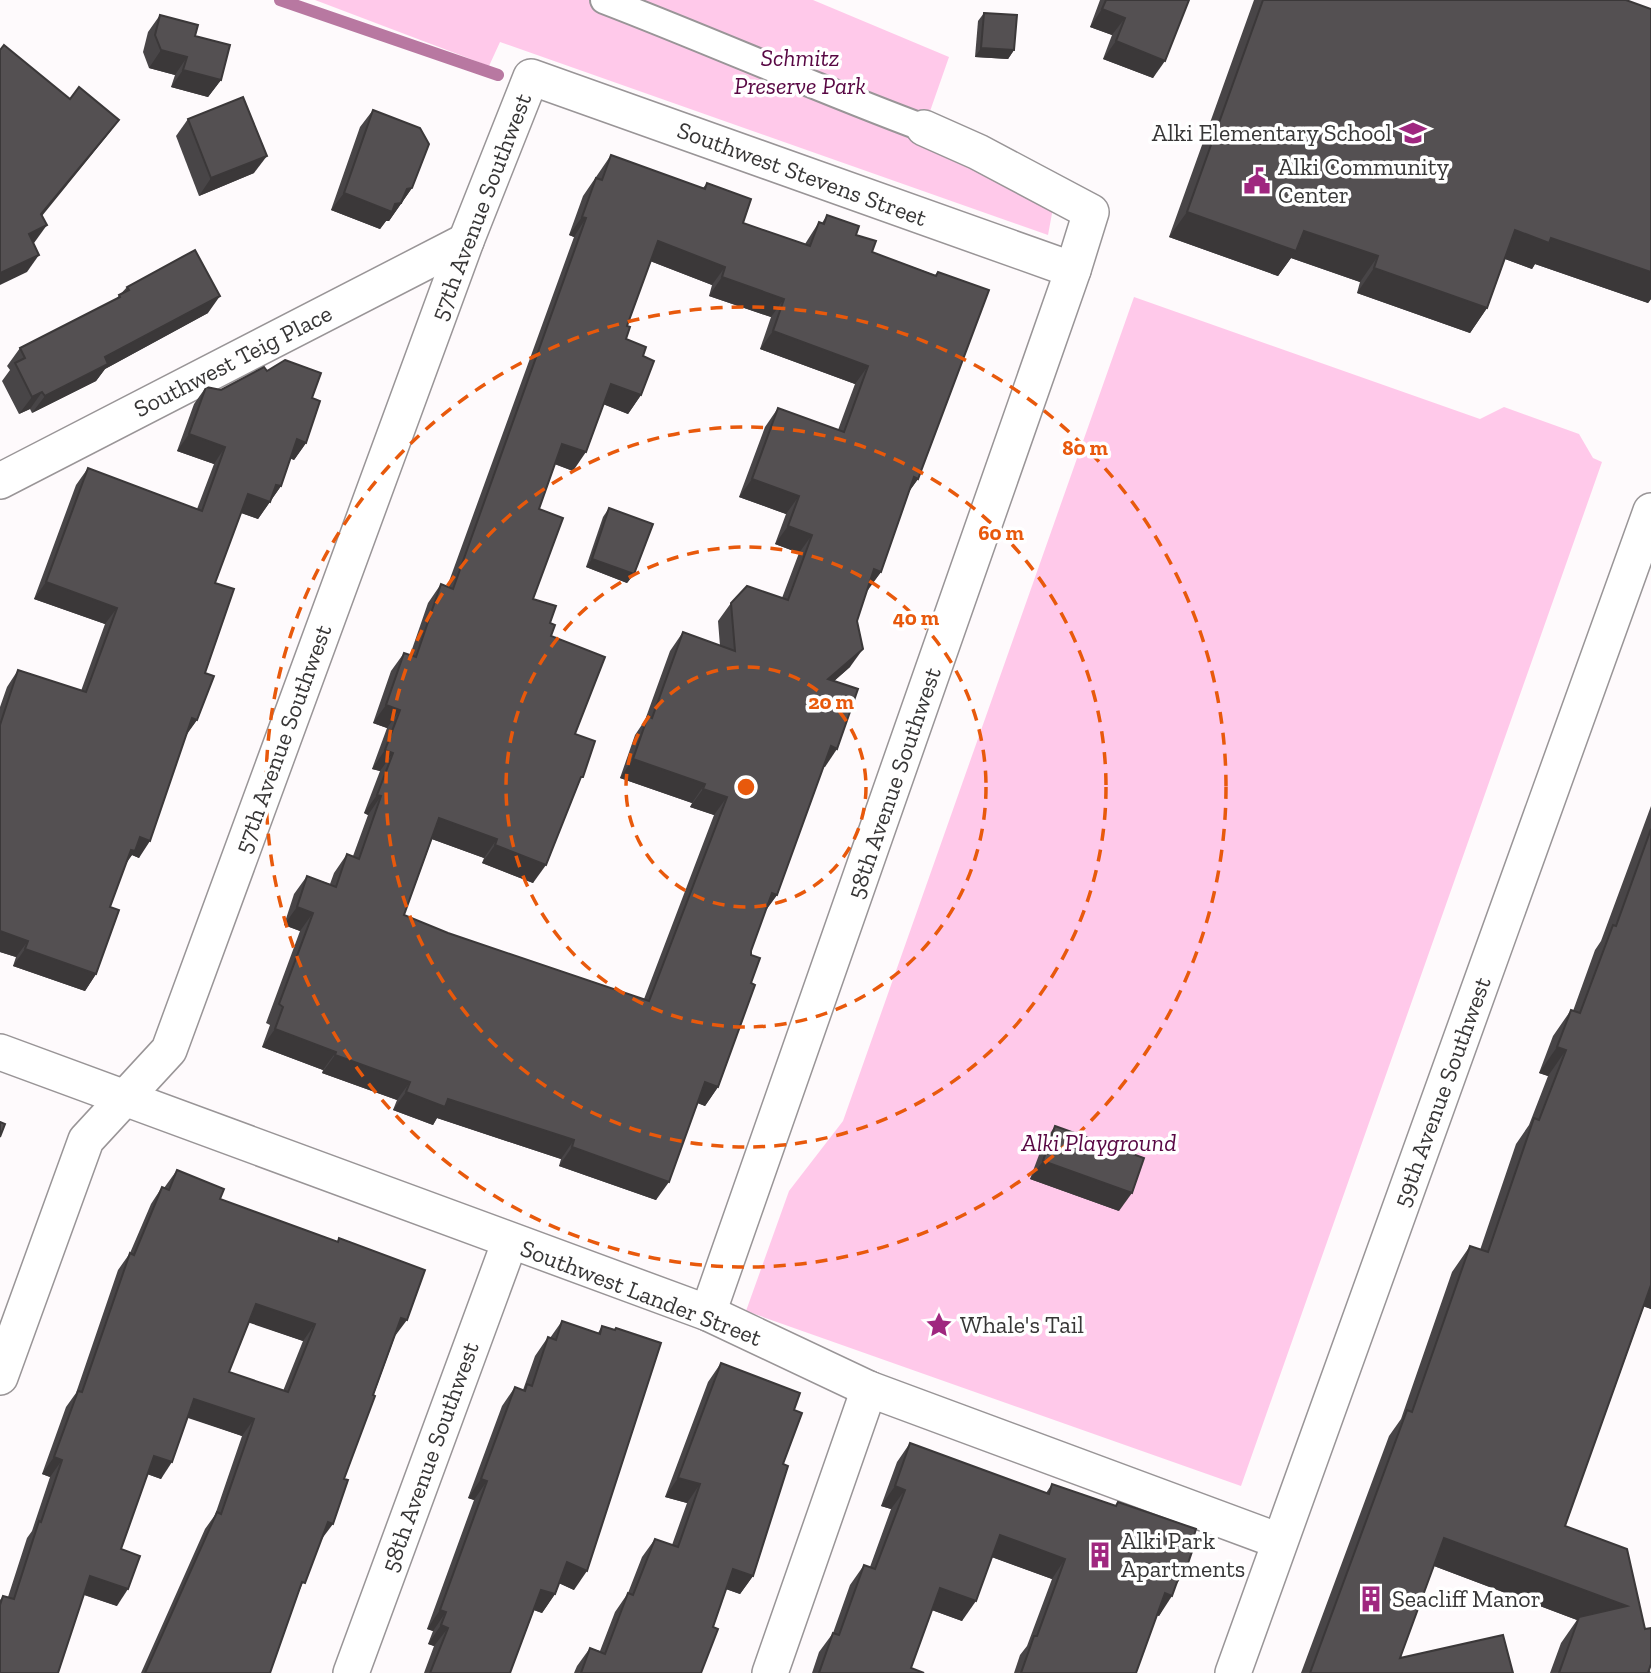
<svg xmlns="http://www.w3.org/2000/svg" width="1651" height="1673" viewBox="0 0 1651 1673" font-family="'Zilla Slab',serif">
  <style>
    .green { fill: #ffc9ea }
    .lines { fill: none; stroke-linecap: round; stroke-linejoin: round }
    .stream { stroke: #b878a1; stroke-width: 12 }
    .pedestrian-casing { stroke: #999597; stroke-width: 30 }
    .minor-casing { stroke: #999597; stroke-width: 38 }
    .pedestrian { stroke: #fff; stroke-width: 26 }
    .minor { stroke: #fff; stroke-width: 35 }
    .wall { fill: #484547; fill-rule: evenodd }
    .shaded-wall { fill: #3b3839 }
    .building { fill: #545052; stroke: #3b3839; stroke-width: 2; fill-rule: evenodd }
    .ring { fill: none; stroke: #e8590c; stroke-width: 3.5; stroke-dasharray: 12 9 }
    .labels { text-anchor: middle; stroke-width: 7; stroke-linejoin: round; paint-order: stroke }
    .park-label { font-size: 24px; font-style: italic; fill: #580743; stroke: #fff }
    .poi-label { font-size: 24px; fill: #373636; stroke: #fff; text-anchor: start }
    .street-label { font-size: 24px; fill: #373636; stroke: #fff }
    .centre { fill: #e8590c; stroke: #fff; stroke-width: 3.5 }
    .ring-label { font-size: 21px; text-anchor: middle; font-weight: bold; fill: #e8590c; stroke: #fff; stroke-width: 7; stroke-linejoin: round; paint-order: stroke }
  </style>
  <rect width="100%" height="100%" fill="#fefafc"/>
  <g class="green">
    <polygon points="315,0 813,0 949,57 921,137 1053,208 1048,235 500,42 489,66"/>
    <polygon points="1134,297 1480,419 1504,407 1579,434 1593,458 1602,462 1241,1486 746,1311 789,1191 843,1121"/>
  </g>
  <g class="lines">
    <polyline class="stream" points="280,0 498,75"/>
    <g class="pedestrian-casing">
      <path id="pedestrian" d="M604,0C711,41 816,88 924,128"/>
    </g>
    <g class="minor-casing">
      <g id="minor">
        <polyline points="0,481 466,241"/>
        <polyline points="0,1052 708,1313 869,1389 1279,1541"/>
        <polyline points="708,1313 1073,270 1091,212 978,152 924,128"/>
        <polyline points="0,1377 86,1140 169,1050 466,241 531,77 1073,270"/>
        <polyline points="351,1673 510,1241"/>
        <polyline points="770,1673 869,1389"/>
        <polyline points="1233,1673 1651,511"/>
      </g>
    </g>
    <use href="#pedestrian" class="pedestrian"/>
    <use href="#minor" class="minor"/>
  </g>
  <g class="wall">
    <polygon points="1100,0 1189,0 1153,78 1103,59 1112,35 1090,27"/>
    <polygon points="1254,0 1626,0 1651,9 1651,299 1648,303 1535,264 1532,269 1505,259 1487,308 1470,333 1357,293 1360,282 1291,258 1278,276 1169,237"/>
    <polygon points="984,13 1014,50 1008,59 975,57 978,21"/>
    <polygon points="160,15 195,36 221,80 208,97 171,87 175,75 149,68 143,52 148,32"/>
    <polygon points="373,110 412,188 389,221 386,221 380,229 331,210 360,127"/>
    <polygon points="188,119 254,173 199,196 176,136"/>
    <path d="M611,155L703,188L707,183L743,223L805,244L819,222L822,223L827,215L856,235L872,252L935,275L938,272L918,479L908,493L881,572L867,590L857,621L850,667L834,681L825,767H823L777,895L765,911L751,951V983L718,1087L705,1106L698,1103L656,1200L559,1166L561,1159L437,1118L433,1125L393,1110L397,1100L322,1073L323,1070L262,1047L270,1025L266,1023L300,931L284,925L294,894L307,876L330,884L334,873L347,854L353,856L368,815L364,813L380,771L372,769L387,728L373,723L391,671L404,653L410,655L428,603L441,584L447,587L574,237L569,235L583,196ZM650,261L712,285L709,296L771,317L760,349L855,384L838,430L778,408L765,427L739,497L786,514L775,544L799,553L782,598L731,603L718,621L720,646L683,632L670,651L645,720L635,735L620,778L692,803L690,807L714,815L644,999L448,933L404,915L432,839L484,858L482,863L533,883L578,784L575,734L551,636L550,623L533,599L539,509L555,464L573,471L603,404L628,414L641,395L643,356L626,339L627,326Z"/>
    <polygon points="127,287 208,313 105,369 96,381 32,413 30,409 19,414 2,381 10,370 7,366 20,348 116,299"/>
    <polygon points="267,371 312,398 306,443 294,460 290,458 281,486 258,519 241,513 215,583 205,673 197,720 187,733 139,858 132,855 125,864 110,907 96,974 85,991 13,966 16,957 0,952 0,707 7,687 18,670 81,691 105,624 34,599 76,485 88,468 197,509 214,464 177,451 194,404 206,387 221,390"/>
    <polygon points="609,508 634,574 627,583 586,567 603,517"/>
    <polygon points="1651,806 1651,1309 1644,1306 1565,1526 1651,1673 1550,1673 1561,1643 1577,1620 1434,1566 1400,1658 1513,1673 1301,1673 1389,1436 1401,1419 1452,1272 1470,1246 1480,1250 1516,1144 1529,1125 1548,1076 1539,1073 1553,1036 1571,1010 1573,1011 1595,950 1601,941"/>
    <polygon points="1055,1126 1119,1211 1030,1179 1043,1144"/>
    <path d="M177,1170L220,1199L337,1242L339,1238L395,1336L321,1540L298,1594L270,1673H141L205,1529L215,1515L242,1436L188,1417L161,1479L147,1474L121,1549L117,1606L84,1595L0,1673V1600L3,1596L8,1597L27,1538L32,1531L50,1477L42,1474L66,1407L76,1393L118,1270L130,1253L151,1204L162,1187L164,1188ZM249,1322L303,1341L283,1391L229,1372Z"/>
    <polygon points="562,1321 598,1333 602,1326 615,1330 616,1328 574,1590 559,1583 555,1594 542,1613 534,1610 510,1673 511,1673 424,1673 434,1646 428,1644 433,1631 427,1629 474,1500 468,1498 502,1406 515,1387 523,1390 535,1356 548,1337 550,1338"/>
    <polygon points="721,1363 794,1410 783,1464 753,1576 740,1594 726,1589 713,1627 701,1673 574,1673 577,1666 590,1648 600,1651 615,1612 628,1593 642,1557 655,1539 672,1545 687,1503 665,1497 708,1382"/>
    <polygon points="910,1443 1046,1493 1052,1484 1115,1506 1118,1502 1176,1585 1159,1616 1157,1615 1136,1673 1014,1673 1020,1655 1027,1646 1052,1579 992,1557 962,1621 932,1610 911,1668 924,1673 812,1673 819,1652 833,1633 850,1585 864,1565 870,1567 891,1509 881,1506 897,1462"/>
  </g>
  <g class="shaded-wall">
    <polygon points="1102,9 1125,18 1112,35 1090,27"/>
    <polygon points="1116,41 1165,61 1153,78 1103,59"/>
    <polygon points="981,48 1014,50 1008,59 975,57"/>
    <polygon points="161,50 187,57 175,75 149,68"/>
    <polygon points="183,70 221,80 208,97 171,87"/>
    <polygon points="119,120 106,137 29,232 41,214"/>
    <polygon points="267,156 254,173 199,196 211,178"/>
    <polygon points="412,188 389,221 386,221 380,229 331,210 344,193"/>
    <polygon points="1187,212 1304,231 1378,256 1360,282 1291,258 1278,276 1169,237"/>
    <polygon points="582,217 586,218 574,237 569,235"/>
    <polygon points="47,225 34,243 17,251 29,234"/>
    <polygon points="1515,230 1551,238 1651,272 1651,299 1648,303 1535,264 1532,269 1497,256"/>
    <polygon points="658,241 725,267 712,285 645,259"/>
    <polygon points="39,255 27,272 0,285 0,273"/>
    <polygon points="1374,268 1487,308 1470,333 1357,293"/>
    <polygon points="722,277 784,299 771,317 709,296"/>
    <polygon points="220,296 208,313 105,369 96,381 32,413 45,396 105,357"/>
    <polygon points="773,331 868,366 855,384 760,349"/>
    <polygon points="611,384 641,395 628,414 598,402"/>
    <polygon points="42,392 30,409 19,414 32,397"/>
    <polygon points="189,434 225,447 214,464 177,451"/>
    <polygon points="297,439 306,443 294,460 285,456"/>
    <polygon points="562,444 586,452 573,471 549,462"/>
    <polygon points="914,477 918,479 905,497"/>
    <polygon points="752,479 799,496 786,514 739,497"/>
    <polygon points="276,485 281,486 258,519 236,511 248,494"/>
    <polygon points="788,526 812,535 799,553 775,544"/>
    <polygon points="592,559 634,574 627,583 586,567"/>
    <polygon points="874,569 881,572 868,590 862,588"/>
    <polygon points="46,582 117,608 105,624 34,599"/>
    <polygon points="863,649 850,667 815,698 828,679"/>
    <polygon points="386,705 400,710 387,728 373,723"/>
    <polygon points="192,718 197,720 185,737"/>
    <polygon points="831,746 837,749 825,767 818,765"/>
    <polygon points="385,750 393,753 380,771 372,769"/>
    <polygon points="633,759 705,784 692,803 620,778"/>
    <polygon points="703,789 727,797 714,815 690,807"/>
    <polygon points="377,795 381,796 368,815 364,813"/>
    <polygon points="439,818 497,839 484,858 426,837"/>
    <polygon points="140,837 150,841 139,858 132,855 123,868 119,866"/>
    <polygon points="495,845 546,865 533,883 482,863"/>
    <polygon points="772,893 777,895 764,913"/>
    <polygon points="297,907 313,913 300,931 284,925"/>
    <polygon points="0,931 28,941 16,957 0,952"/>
    <polygon points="25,949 96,974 85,991 13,966"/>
    <polygon points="275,1029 336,1052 323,1070 262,1047"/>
    <polygon points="1557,1047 1566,1050 1548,1076 1539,1073"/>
    <polygon points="335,1055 410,1082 397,1100 322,1073"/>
    <polygon points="705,1082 718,1087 705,1106 692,1101"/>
    <polygon points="406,1092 448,1099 574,1140 561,1159 437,1118 433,1125 393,1110"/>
    <polygon points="572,1147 669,1182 656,1200 559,1166"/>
    <polygon points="1043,1161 1132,1193 1119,1211 1030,1179"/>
    <polygon points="1651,1283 1651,1309 1642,1306"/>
    <polygon points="256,1304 315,1324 303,1341 244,1321"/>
    <polygon points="401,1318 407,1320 395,1336"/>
    <polygon points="194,1399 254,1419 242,1436 182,1416"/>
    <polygon points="154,1456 172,1462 161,1479 142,1472"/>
    <polygon points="54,1457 62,1460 50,1477 42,1474"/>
    <polygon points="678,1478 700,1484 687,1503 665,1497"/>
    <polygon points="481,1479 487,1481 474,1500 468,1498"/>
    <polygon points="895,1486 905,1490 891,1509 881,1506"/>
    <polygon points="328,1522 333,1524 321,1540"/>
    <polygon points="1000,1535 1065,1559 1052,1579 986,1555"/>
    <polygon points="1444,1538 1627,1606 1579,1617 1577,1620 1426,1563"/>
    <polygon points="567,1562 587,1571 574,1590 554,1581"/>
    <polygon points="733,1569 753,1576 740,1594 720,1587"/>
    <polygon points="1181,1571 1185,1572 1171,1592"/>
    <polygon points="90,1576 128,1589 117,1606 79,1593"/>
    <polygon points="940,1588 976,1601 962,1621 926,1608"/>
    <polygon points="541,1590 555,1594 542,1613 528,1608"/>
    <polygon points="1165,1593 1172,1596 1159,1616 1151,1613"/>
    <polygon points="440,1610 446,1612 433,1631 427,1629"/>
    <polygon points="441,1625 448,1628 434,1646 428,1644"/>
  </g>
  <g class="building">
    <polygon points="1106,0 1189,0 1165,61 1116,41 1125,18 1102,9"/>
    <polygon points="1263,0 1626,0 1651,9 1651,272 1551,238 1549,243 1515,230 1487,308 1374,268 1378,256 1304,231 1296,251 1187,212"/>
    <polygon points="984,13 1017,15 1014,50 981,48"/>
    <polygon points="160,15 198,25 195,36 230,45 221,80 183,70 187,57 161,50 155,35"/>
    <polygon points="4,45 70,99 79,87 119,120 41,214 47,225 29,234 39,255 0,273 0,50"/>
    <polygon points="243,97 267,156 211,178 188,119"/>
    <polygon points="373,110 420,128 429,144 412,188 407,189 401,203 395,204 392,212 344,193"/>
    <path d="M611,155L705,189L707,183L751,199L743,223L810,246L819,222L824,224L827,215L859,226L856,235L876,241L872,252L936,276L938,272L989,290L918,479L914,477L881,572L874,569L857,621L863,649L828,679L858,689L837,749L831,746L777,895L772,893L751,951V955L760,958L751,983L755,985L718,1087L705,1082L669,1182L572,1147L574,1140L448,1099L445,1107L406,1092L410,1082L335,1055L336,1052L275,1029L283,1007L279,1004L313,913L297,907L307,876L336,887L347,854L359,859L381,796L377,795L393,753L385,750L400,710L386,705L404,653L416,657L441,584L453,589L586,218L582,217L596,178L602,180ZM658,241L725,267L722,277L784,299L773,331L868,366L844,432L778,408L752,479L799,496L788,526L812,535L788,600L747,586L731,603L735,651L683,632L652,718L648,716L633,759L705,784L703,789L727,797L649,1001L448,933L404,915L439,818L497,839L495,845L546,865L581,777H583L595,741L575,734L605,657L551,636L555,625L550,623L556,606L533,599L563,518L539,509L562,444L586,452L611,384L641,395L654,361L643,356L646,347L626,339L630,327L627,326Z"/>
    <polygon points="195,250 220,296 105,357 108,364 45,396 42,392 32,397 15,363 25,358 20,348 120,297 119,295 129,290 127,287"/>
    <polygon points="285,360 321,373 312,398 320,401 306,443 297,439 281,486 276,485 270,502 248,494 215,583 234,589 205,673 214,676 197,720 192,718 150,841 140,837 135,851 131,850 110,907 119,910 96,974 25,949 28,941 0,931 0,725 18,670 86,692 117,608 46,582 88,468 202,511 225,447 189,434 206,387 221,390 264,367 267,371"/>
    <polygon points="609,508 653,524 634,574 592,559"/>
    <polygon points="1651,829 1651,1285 1565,1526 1627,1549 1645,1629 1651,1628 1651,1664 1648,1673 1559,1673 1579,1617 1627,1606 1444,1538 1400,1658 1503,1635 1513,1673 1310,1673 1407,1410 1412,1412 1470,1246 1488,1252 1534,1118 1539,1120 1566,1050 1557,1047 1571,1010 1580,1013 1613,925 1616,926"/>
    <polygon points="0,1122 5,1124 0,1137"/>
    <polygon points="1055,1126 1144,1158 1132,1193 1043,1161"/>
    <path d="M177,1170L224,1189L220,1199L338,1242L339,1238L425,1270L407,1320L401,1318L373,1395L375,1396L344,1479L348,1480L333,1524L328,1522L305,1583L302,1582L270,1673H145L217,1512L221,1514L254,1419L194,1399L172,1462L154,1456L121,1549L140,1556L128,1589L90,1576L58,1673H0V1605L3,1596L14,1599L39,1521L41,1522L62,1460L54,1457L78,1391L82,1392L130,1253L134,1255L162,1187L169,1190ZM256,1304L315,1324L288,1392L229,1372Z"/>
    <polygon points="562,1321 600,1334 602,1326 615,1330 616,1328 661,1343 587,1571 567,1562 555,1594 541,1590 510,1673 511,1673 430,1673 448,1628 441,1625 446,1612 440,1610 487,1481 481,1479 515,1387 525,1391 527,1384 532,1386 548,1337 556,1340"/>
    <polygon points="721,1363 800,1393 794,1410 802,1413 783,1464 788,1466 753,1576 733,1569 713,1627 718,1629 701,1673 581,1673 590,1648 605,1654 628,1593 633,1595 655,1539 678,1547 700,1484 678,1478"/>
    <polygon points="910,1443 1049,1494 1052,1484 1116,1506 1118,1502 1196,1529 1192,1542 1195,1543 1185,1572 1181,1571 1172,1596 1165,1593 1136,1673 1021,1673 1034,1636 1037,1636 1065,1559 1000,1535 976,1601 940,1588 911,1668 924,1673 819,1673 833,1633 839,1635 864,1565 875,1569 905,1490 895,1486"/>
  </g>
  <g class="ring">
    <circle cx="746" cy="787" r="120"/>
    <circle cx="746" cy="787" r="240"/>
    <circle cx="746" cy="787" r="360"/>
    <circle cx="746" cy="787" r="480"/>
  </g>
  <defs>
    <g id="school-bare" transform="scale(2.1)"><path d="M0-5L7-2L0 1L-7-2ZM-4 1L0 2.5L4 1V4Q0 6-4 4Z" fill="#9f277f" stroke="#fff" stroke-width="2.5" paint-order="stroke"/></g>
    <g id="civic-bare" transform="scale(2.1)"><path d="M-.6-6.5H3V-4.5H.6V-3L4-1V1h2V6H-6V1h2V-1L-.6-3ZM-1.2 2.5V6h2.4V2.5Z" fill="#9f277f" stroke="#fff" stroke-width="2.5" paint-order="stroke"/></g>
    <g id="sight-bare" transform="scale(2.1)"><path d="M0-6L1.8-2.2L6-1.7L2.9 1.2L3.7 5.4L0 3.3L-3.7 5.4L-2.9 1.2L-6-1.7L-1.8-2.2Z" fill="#9f277f" stroke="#fff" stroke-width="2.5" paint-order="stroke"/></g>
    <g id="building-bare" transform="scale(2.1)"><path d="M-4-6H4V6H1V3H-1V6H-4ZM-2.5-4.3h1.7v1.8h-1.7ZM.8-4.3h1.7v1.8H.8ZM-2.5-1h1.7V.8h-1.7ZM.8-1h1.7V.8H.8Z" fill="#9f277f" stroke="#fff" stroke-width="2.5" paint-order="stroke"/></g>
  </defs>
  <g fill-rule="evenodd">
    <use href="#school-bare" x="1413" y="133"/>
    <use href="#civic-bare" x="1257" y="181"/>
    <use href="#sight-bare" x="939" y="1325"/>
    <use href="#building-bare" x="1100" y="1555"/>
    <use href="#building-bare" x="1371" y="1599"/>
  </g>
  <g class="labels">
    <g class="park-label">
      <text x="800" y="66">Schmitz<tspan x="800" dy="28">Preserve Park</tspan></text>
      <text x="1099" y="1151">Alki Playground</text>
    </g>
    <g class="poi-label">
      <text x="1392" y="141" text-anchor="end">Alki Elementary School</text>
      <text x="1278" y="175">Alki Community<tspan x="1278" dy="28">Center</tspan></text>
      <text x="960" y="1333">Whale's Tail</text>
      <text x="1121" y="1549">Alki Park<tspan x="1121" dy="28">Apartments</tspan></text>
      <text x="1392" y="1607">Seacliff Manor</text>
    </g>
    <g class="street-label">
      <text transform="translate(802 174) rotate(20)" y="8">Southwest Stevens Street</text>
      <text transform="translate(481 207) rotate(-69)" y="8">57th Avenue Southwest</text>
      <text transform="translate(233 361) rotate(-27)" y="8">Southwest Teig Place</text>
      <text transform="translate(283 739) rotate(-70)" y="8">57th Avenue Southwest</text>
      <text transform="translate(894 783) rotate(-71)" y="8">58th Avenue Southwest</text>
      <text transform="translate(1442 1092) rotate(-70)" y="8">59th Avenue Southwest</text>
      <text transform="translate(641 1293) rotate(21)" y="8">Southwest Lander Street</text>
      <text transform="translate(430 1457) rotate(-70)" y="8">58th Avenue Southwest</text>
    </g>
  </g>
  <circle cx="746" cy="787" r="10" class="centre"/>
  <g class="ring-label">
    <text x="1085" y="455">80 m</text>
    <text x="1001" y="540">60 m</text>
    <text x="916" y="625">40 m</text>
    <text x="831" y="709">20 m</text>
  </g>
</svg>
